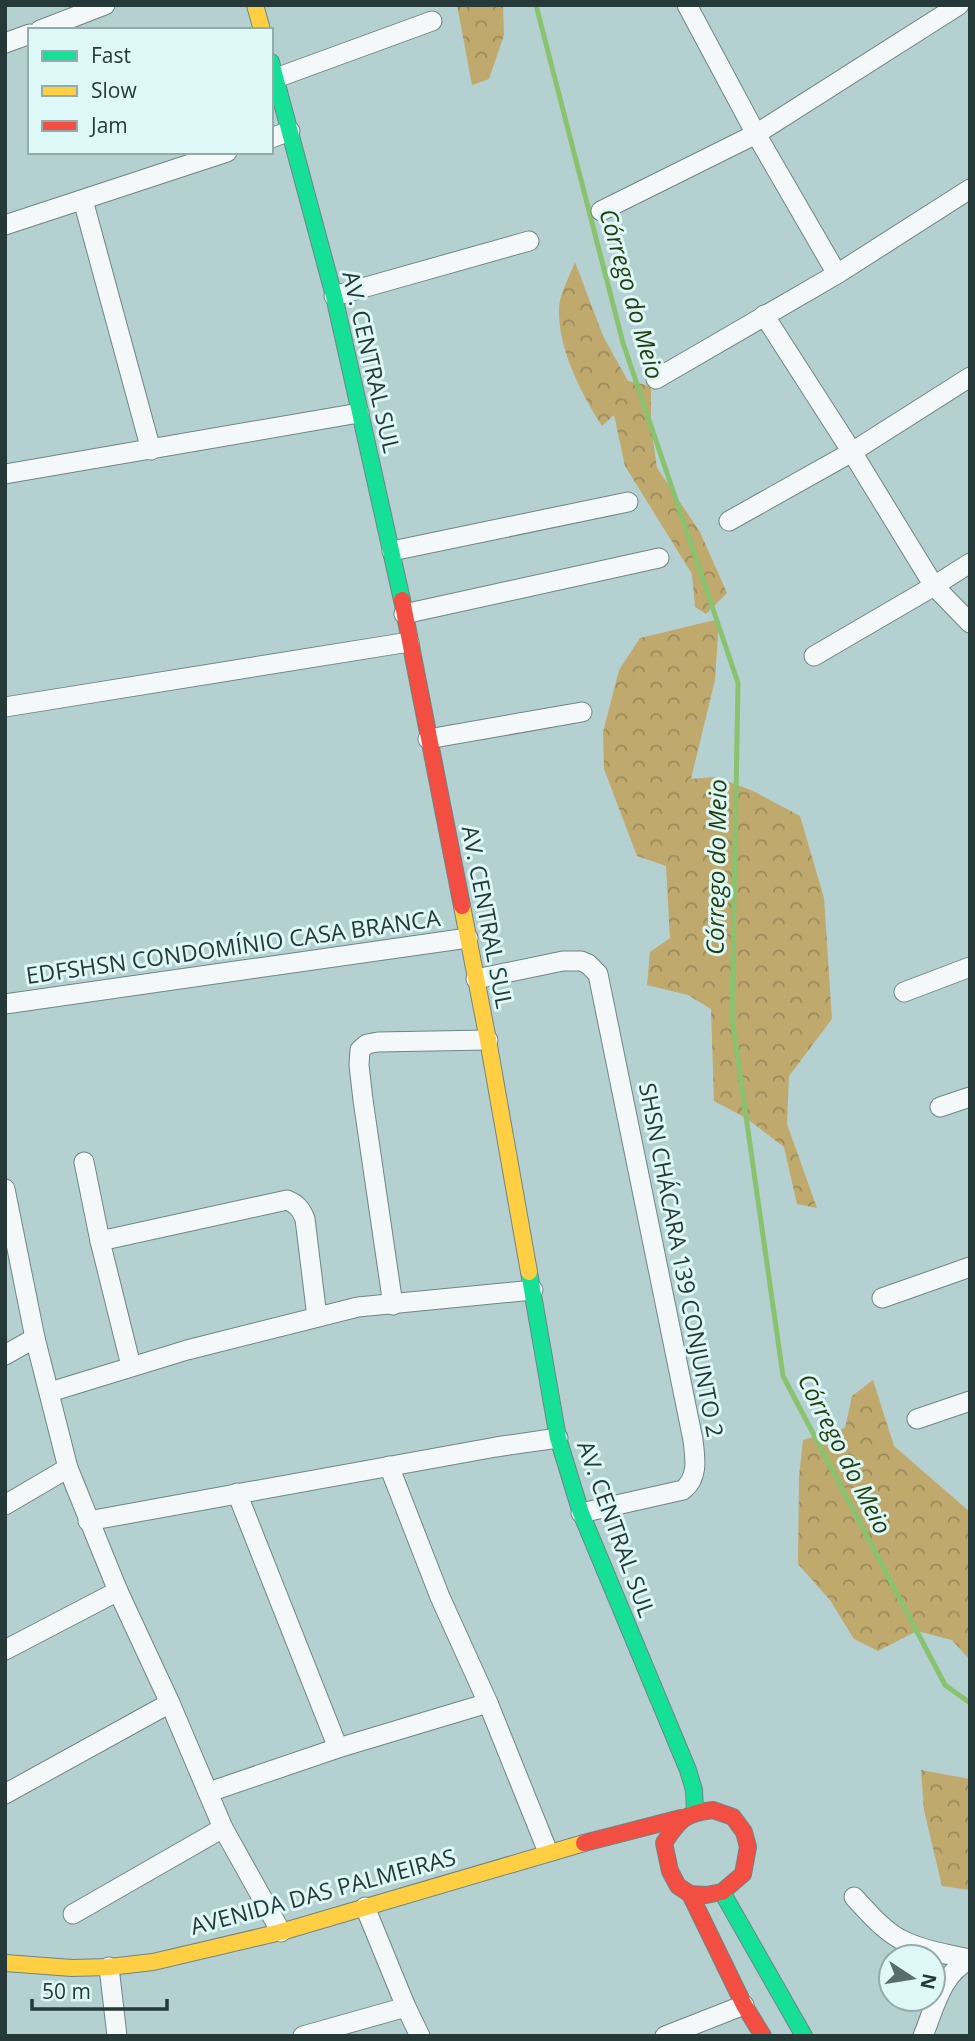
<svg xmlns="http://www.w3.org/2000/svg" width="975" height="2041" viewBox="0 0 975 2041" font-family="'Open Sans',sans-serif">
  <style>
    .forest { fill: url(#forest-crowns) }
    .lines { fill: none; stroke-linecap: round; stroke-linejoin: round }
    .stream { stroke: #89c36f; stroke-width: 5 }
    .street-casing { stroke: #6f8585; stroke-width: 21 }
    .fast-casing { stroke: #6f8585; stroke-width: 18 }
    .slow-casing { stroke: #6f8585; stroke-width: 18 }
    .jam-casing { stroke: #6f8585; stroke-width: 18 }
    .street { stroke: #f4f8f8; stroke-width: 19 }
    .fast { stroke: #16e098; stroke-width: 16 }
    .slow { stroke: #ffcf43; stroke-width: 16 }
    .jam { stroke: #f24e42; stroke-width: 16 }
    .labels { text-anchor: middle; stroke-width: 6; stroke-linejoin: round; paint-order: stroke }
    .street-label { font-size: 23px; fill: #243938; stroke: #def7f7 }
    .water-label { font-size: 24px; font-style: italic; fill: #233f10; stroke: #def7f7 }
  </style>
  <defs>
    <pattern id="forest-crowns" width="20" height="18" patternUnits="userSpaceOnUse" patternTransform="scale(1.75)"><rect width="20" height="18" fill="#bfa96d"/><path d="M2 6a3 3 0 1 1 6 0M12 15a3 3 0 1 1 6 0" fill="none" stroke="#9b8b5b"/></pattern>
  </defs>
  <rect width="100%" height="100%" fill="#b5d0d0"/>
  <g class="forest">
    <polygon points="457,5 503,5 504,35 489,79 472,85"/>
    <path d="M575,262L603,336L628,381L651,386V426L657,468L700,532L727,593L706,614L695,607L692,574L625,466L614,415L602,426C581,393 558,349 559,309C559,296 570,275 575,262Z"/>
    <polygon points="719,619 715,680 691,779 716,777 753,791 800,816 824,898 832,1019 789,1076 787,1124 817,1208 797,1204 784,1147 746,1118 714,1101 711,1009 688,995 647,985 650,952 670,938 666,866 637,856 604,769 603,732 619,670 640,638"/>
    <polygon points="873,1380 894,1446 970,1512 970,1660 952,1640 917,1631 878,1651 854,1639 830,1600 798,1564 799,1477 803,1440 845,1428 852,1396"/>
    <polygon points="921,1770 970,1779 970,1890 942,1886 924,1810"/>
  </g>
  <g class="lines">
    <polyline class="stream" points="536,5 623,343 738,683 732,1018 783,1376 945,1685 970,1703"/>
    <g class="street-casing">
      <g id="street">
        <polyline points="687,5 756,134 837,274"/>
        <polyline points="40,30 105,5"/>
        <polyline points="5,43 30,34"/>
        <polyline points="276,78 432,21"/>
        <polyline points="271,138 290,131"/>
        <polyline points="83,200 151,450"/>
        <polyline points="601,211 756,134 959,5"/>
        <polyline points="5,225 227,152"/>
        <polyline points="334,296 529,241"/>
        <polyline points="764,315 852,452 934,586 970,623"/>
        <polyline points="656,379 837,274 970,189"/>
        <polyline points="5,474 359,413"/>
        <polyline points="729,521 852,452 970,377"/>
        <polyline points="392,551 628,502"/>
        <polyline points="404,614 659,558"/>
        <polyline points="814,656 934,586 970,563"/>
        <polyline points="5,707 409,642"/>
        <polyline points="428,739 582,712"/>
        <path d="M476,979L563,961H581L588,964L598,974L693,1440C695,1458 699,1477 683,1490L581,1513"/>
        <polyline points="904,992 970,967"/>
        <polyline points="5,1004 468,938"/>
        <polyline points="940,1107 970,1097"/>
        <polyline points="84,1162 100,1241 131,1366"/>
        <polyline points="5,1189 35,1338 68,1468 118,1591 170,1703 223,1828 281,1932"/>
        <path d="M100,1241L287,1200C297,1204 301,1209 305,1219L317,1317"/>
        <polyline points="882,1298 970,1267"/>
        <polyline points="393,1305 363,1100 359,1065 360,1050 367,1044 378,1042 488,1040"/>
        <polyline points="5,1355 35,1338"/>
        <polyline points="50,1392 187,1350 358,1307 533,1290"/>
        <polyline points="917,1419 970,1401"/>
        <polyline points="389,1466 440,1597 488,1703 548,1852"/>
        <polyline points="237,1493 338,1748"/>
        <polyline points="5,1505 68,1468"/>
        <polyline points="88,1521 496,1447 558,1438"/>
        <polyline points="5,1650 118,1591"/>
        <polyline points="209,1792 338,1748 488,1703"/>
        <polyline points="5,1794 170,1703"/>
        <path d="M854,1897C868,1912 882,1929 900,1939C921,1950 946,1954 970,1959"/>
        <polyline points="365,1907 406,2007 420,2036"/>
        <polyline points="73,1914 223,1828"/>
        <polyline points="109,1967 117,2036"/>
        <polyline points="303,2036 406,2007"/>
        <polyline points="665,2036 744,2005"/>
        <path d="M923,2036C934,2009 942,1972 970,1960"/>
      </g>
    </g>
    <g class="fast-casing">
      <g id="fast">
        <polyline points="271,62 334,296 402,600"/>
        <polyline points="529,1272 558,1438 581,1513 688,1770 694,1790 695,1811"/>
        <polyline points="722,1892 804,2036"/>
      </g>
    </g>
    <g class="slow-casing">
      <g id="slow">
        <polyline points="255,5 262,30"/>
        <polyline points="462,906 488,1040 529,1272"/>
        <polyline points="5,1963 72,1968 109,1967 153,1962 281,1932 584,1843"/>
      </g>
    </g>
    <g class="jam-casing">
      <g id="jam">
        <polyline points="402,600 462,906"/>
        <path d="M713,1810L733,1817L744,1832L748,1847L743,1874L722,1892L706,1895L690,1894L678,1886L670,1871L664,1843C679,1820 685,1813 713,1810Z"/>
        <polyline points="584,1843 681,1818"/>
        <polyline points="690,1894 744,2005 763,2036"/>
      </g>
    </g>
    <use href="#street" class="street"/>
    <use href="#fast" class="fast"/>
    <use href="#slow" class="slow"/>
    <use href="#jam" class="jam"/>
  </g>
  <g class="labels">
    <g class="street-label">
      <text transform="translate(371 362) rotate(77)" y="8">AV. CENTRAL SUL</text>
      <text transform="translate(487 917) rotate(79)" y="8">AV. CENTRAL SUL</text>
      <text transform="translate(233 947) rotate(-8)" y="8">EDFSHSN CONDOMÍNIO CASA BRANCA</text>
      <text transform="translate(681 1260) rotate(79)" y="8">SHSN CHÁCARA 139 CONJUNTO 2</text>
      <text transform="translate(616 1529) rotate(70)" y="8">AV. CENTRAL SUL</text>
      <text transform="translate(323 1892) rotate(-15)" y="8">AVENIDA DAS PALMEIRAS</text>
    </g>
    <g class="water-label">
      <text transform="translate(631 294) rotate(74)" y="8">Córrego do Meio</text>
      <text transform="translate(717 867) rotate(-89)" y="8">Córrego do Meio</text>
      <text transform="translate(844 1454) rotate(63)" y="8">Córrego do Meio</text>
    </g>
  </g>
  <rect width="975" height="2041" fill="none" stroke="#243938" stroke-width="14"/>
  <rect x="28" y="28" width="245" height="126" fill="#def7f7" stroke="#94abab" stroke-width="2"/>
  <rect x="42" y="51" width="35" height="10" fill="#16e098" stroke="#94abab" stroke-width="2"/>
  <text x="91" y="63" font-size="21" fill="#243938">Fast</text>
  <rect x="42" y="86" width="35" height="10" fill="#ffcf43" stroke="#94abab" stroke-width="2"/>
  <text x="91" y="98" font-size="21" fill="#243938">Slow</text>
  <rect x="42" y="121" width="35" height="10" fill="#f24e42" stroke="#94abab" stroke-width="2"/>
  <text x="91" y="133" font-size="21" fill="#243938">Jam</text>
  <g transform="translate(912 1978) rotate(102)"><circle r="33" fill="#def7f7" stroke="#94abab" stroke-width="2"/>
  <path d="M0-5L12 26L0 18L-12 26Z" fill="#576e6d"/>
  <text y="-10" font-size="19" font-weight="bold" text-anchor="middle" fill="#243938">N</text>
  </g>
  <path d="M32 1999v10h135v-10" fill="none" stroke="#243938" stroke-width="3.5"/>
  <text x="42" y="1999" font-size="21" fill="#243938" stroke="#def7f7" stroke-width="5" paint-order="stroke">50 m</text>
</svg>
